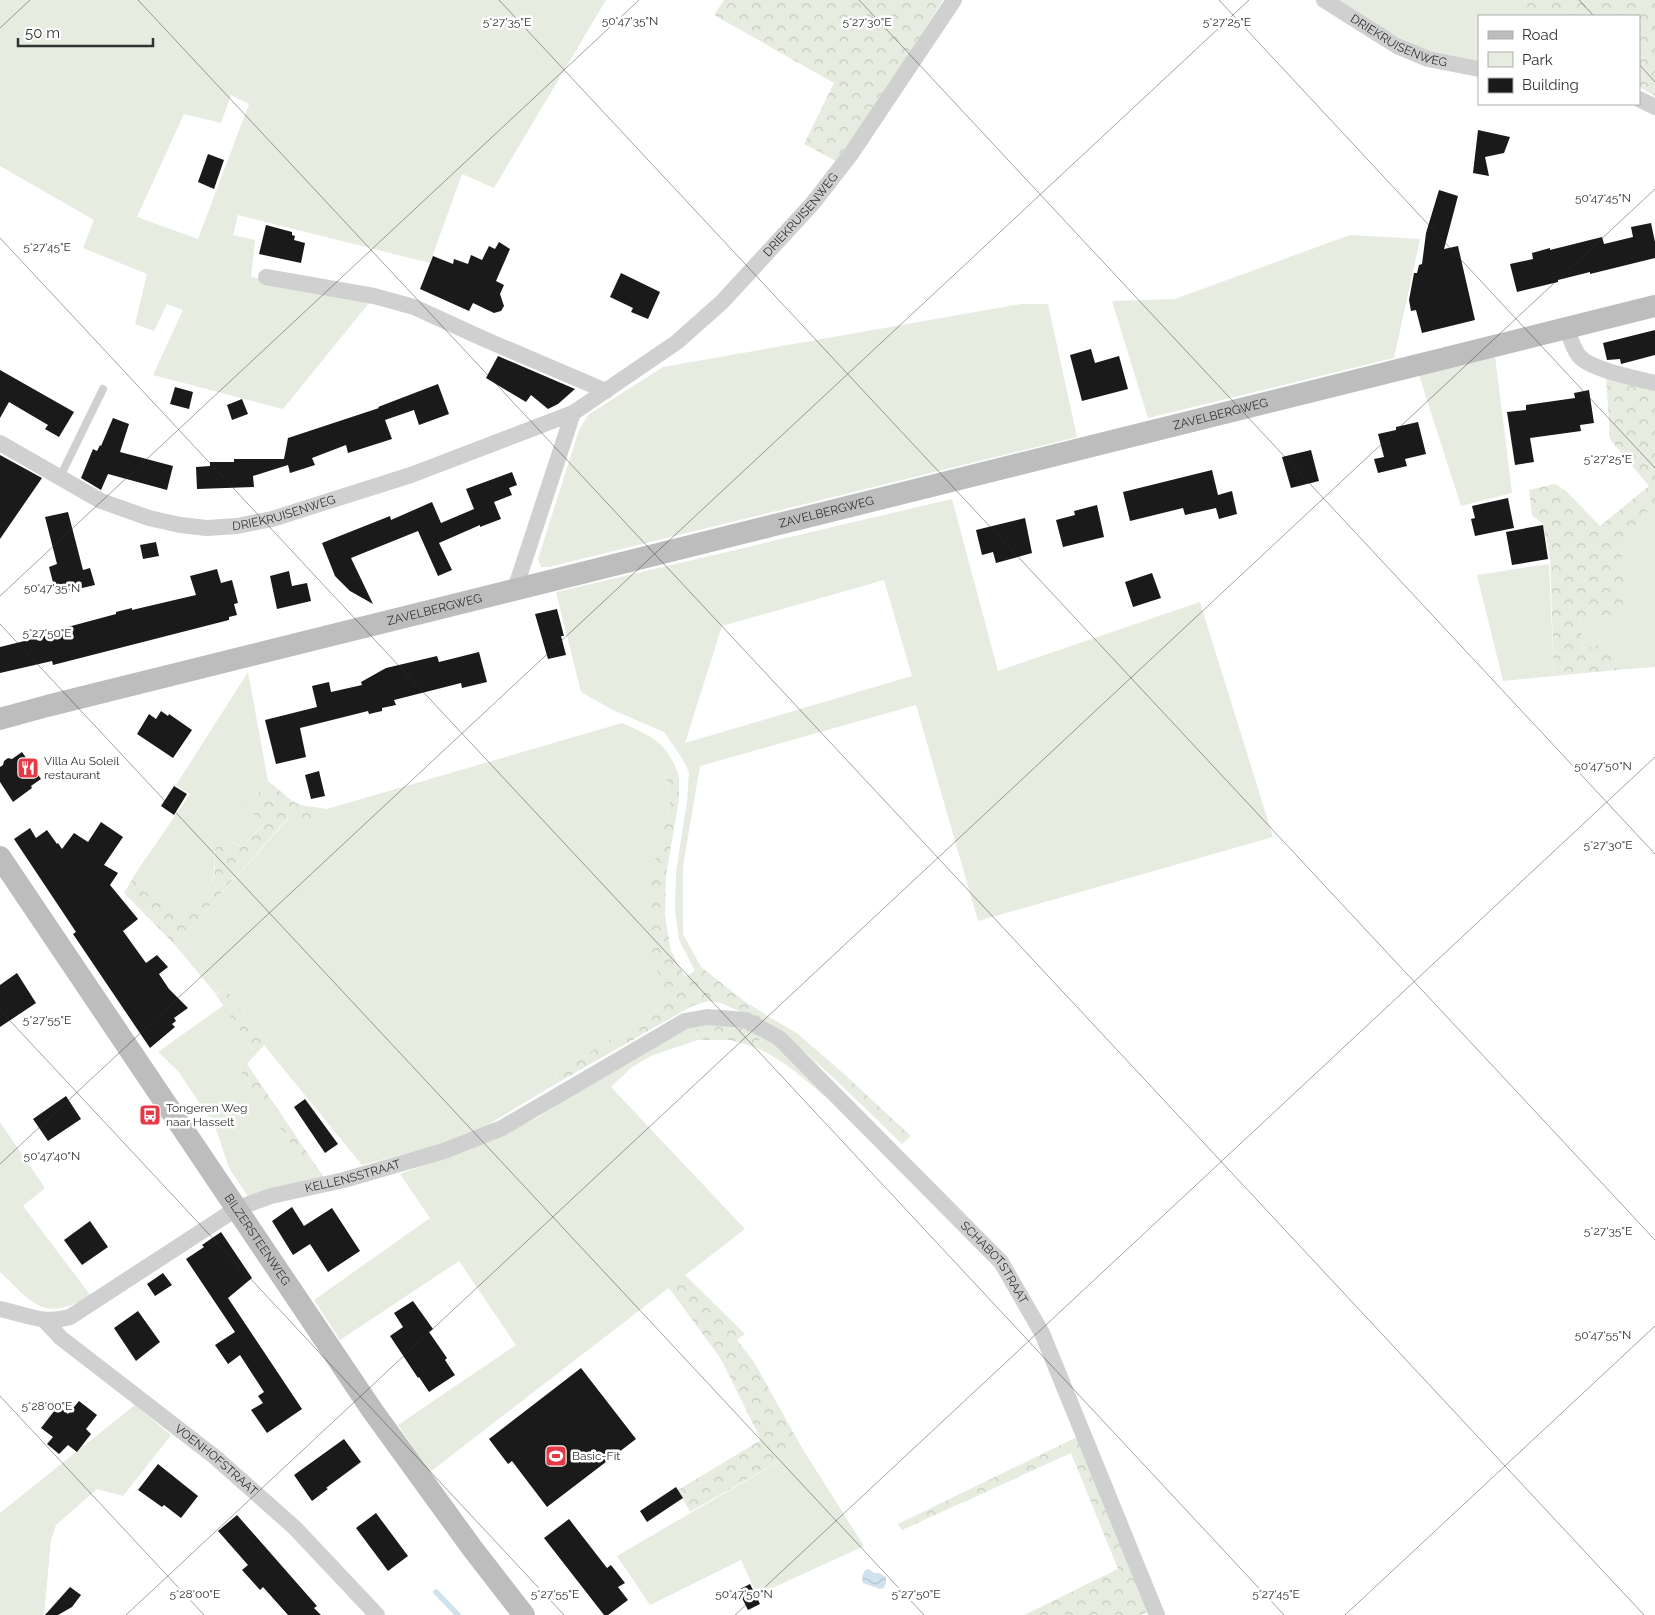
<svg xmlns="http://www.w3.org/2000/svg" width="1655" height="1615" viewBox="0 0 1655 1615" font-family="Raleway,sans-serif">
  <style>
    .green { fill: #e6ecdf; fill-rule: evenodd }
    .forest { fill: url(#forest-crowns) }
    .water { fill: url(#water-waves) }
    .lines { fill: none; stroke-linecap: round; stroke-linejoin: round }
    .stream { stroke: #cfe2ee; stroke-width: 5.5 }
    .building { fill: #1a1a1a }
    .lane { stroke: #d0d0d0; stroke-width: 8 }
    .street { stroke: #d0d0d0; stroke-width: 16 }
    .secondary { stroke: #bdbdbd; stroke-width: 22 }
    .ticks { fill: none; stroke: #333; stroke-width: 1; stroke-opacity: 0.45 }
    .labels { text-anchor: middle; stroke-width: 5; stroke-linejoin: round; paint-order: stroke }
    .street-label { font-size: 12px; fill: #333; stroke: #fff }
    .poi-label { font-size: 12px; fill: #333; stroke: #fff; text-anchor: start }
    .ticks-label { font-size: 12px; text-anchor: middle; fill: #333; stroke: #fff; stroke-width: 5; stroke-linejoin: round; paint-order: stroke }
  </style>
  <defs>
    <pattern id="forest-crowns" width="20" height="18" patternUnits="userSpaceOnUse" patternTransform="scale(1.25)"><rect width="20" height="18" fill="#e6ecdf"/><path d="M2 6a3 3 0 1 1 6 0M12 15a3 3 0 1 1 6 0" fill="none" stroke="#c6cbc0"/></pattern>
    <pattern id="water-waves" width="16" height="10" patternUnits="userSpaceOnUse" patternTransform="scale(1.25)"><rect width="16" height="10" fill="#cfe2ee"/><path d="M0 5q4-4 8 0t8 0" fill="none" stroke="#b2c2cd"/></pattern>
  </defs>
  <rect width="100%" height="100%" fill="#fff"/>
  <g class="green">
    <path d="M0,0H606L494,188L462,174L430,263L238,215L233,235L255,240L251,277L369,303L283,409L153,375L183,310L167,304L154,331L135,324L147,274L83,248L94,220L0,166ZM231,95L249,104L198,239L137,217L184,114L221,123Z"/>
    <polygon points="1335,0 1524,0 1532,16 1479,16 1479,61 1424,51 1348,9"/>
    <polygon points="1350,235 1420,239 1394,358 1148,418 1112,301 1175,299"/>
    <polygon points="1021,304 1048,304 1077,437 549,567 541,567 538,559 579,430 588,415 663,367"/>
    <polygon points="1495,356 1512,493 1461,506 1419,375"/>
    <path d="M952,499L998,671L1200,602L1273,837L978,921L916,705L700,766L683,866V934L701,967L695,971L679,940L675,911L676,872L687,801L689,772L680,755L664,732L613,710L581,692L556,592ZM884,580L912,676L685,743L722,626Z"/>
    <polygon points="1651,507 1655,508 1655,667 1617,670 1613,644 1583,648 1580,617 1627,613 1621,548"/>
    <polygon points="1549,564 1554,676 1503,681 1477,575"/>
    <path d="M248,672L268,781L247,806L264,824L241,847L233,842L214,852C217,882 208,896 184,912L133,877L190,794L176,785Z"/>
    <path d="M622,723C646,734 664,740 675,766L666,771L670,805L651,874L654,962L667,1004L555,1074L559,1082L484,1127L461,1139L362,1165L264,1045L268,1042L225,988L216,994L175,945L289,818L309,830L327,809Z"/>
    <polygon points="224,1005 253,1051 237,1066 317,1181 249,1198 229,1168 215,1126 178,1071 158,1052"/>
    <polygon points="771,1018 798,1034 844,1074 837,1081 800,1048 766,1023"/>
    <polygon points="696,1024 698,1040 653,1055 632,1067 611,1087 745,1229 430,1472 398,1425 516,1345 459,1261 340,1340 314,1300 430,1218 400,1174 481,1144 537,1118 597,1078"/>
    <path d="M763,1033L832,1088L824,1096C802,1077 782,1059 755,1047Z"/>
    <path d="M0,1122L45,1188L23,1206L91,1296C42,1322 35,1305 0,1272Z"/>
    <polygon points="135,1405 171,1435 123,1496 97,1489 56,1525 51,1540 44,1615 0,1615 0,1513"/>
    <polygon points="802,1448 864,1546 757,1595 741,1560 650,1605 617,1556"/>
  </g>
  <g class="forest">
    <polygon points="724,0 943,0 867,120 836,161 804,144 834,83 714,15"/>
    <polygon points="1524,0 1655,0 1655,96 1639,87 1639,16 1532,16"/>
    <polygon points="1606,376 1655,391 1655,508 1651,507 1621,548 1628,613 1580,618 1583,648 1613,643 1617,670 1554,676 1550,557 1543,524 1532,515 1529,490 1555,484 1567,492 1600,526 1649,486 1610,439"/>
    <polygon points="675,766 679,776 679,800 666,875 665,917 671,951 685,977 701,967 744,1001 771,1018 766,1023 721,1003 708,1001 692,1006 559,1082 555,1074 667,1004 654,962 648,925 651,874 670,805 666,771"/>
    <path d="M268,781L292,801L300,805L327,809L309,831L288,818L175,945L124,893L136,873L172,904L183,911C201,902 216,885 215,864C215,857 214,852 217,845C227,840 231,841 241,847L264,825L247,806Z"/>
    <polygon points="225,988 268,1042 264,1045 247,1064 325,1179 317,1181 237,1066 253,1050 216,995"/>
    <polygon points="729,1023 763,1033 755,1047 730,1040 698,1040 696,1024"/>
    <polygon points="844,1074 911,1136 902,1144 837,1081"/>
    <polygon points="685,1275 745,1334 737,1340 754,1362 802,1448 690,1512 678,1490 761,1440 721,1359 669,1288"/>
    <polygon points="1079,1436 1149,1611 1141,1615 1024,1615 1118,1569 1071,1453 902,1530 898,1524"/>
  </g>
  <polygon class="water" points="869,1569 874,1573 879,1573 886,1577 886,1583 884,1588 880,1589 863,1583 862,1577 865,1570"/>
  <g class="lines">
    <polyline class="stream" points="436,1592 458,1615"/>
  </g>
  <g class="building">
    <polygon points="1478,130 1510,137 1504,153 1485,157 1489,176 1473,173"/>
    <polygon points="208,154 224,160 214,189 198,182"/>
    <polygon points="1439,190 1458,196 1444,249 1458,246 1475,320 1422,333 1416,310 1411,311 1409,300 1414,273 1417,273 1419,265 1422,264 1426,233"/>
    <polygon points="1651,223 1655,242 1655,258 1590,274 1590,272 1558,280 1558,282 1517,292 1510,264 1533,259 1532,253 1550,248 1550,250 1602,237 1604,244 1633,237 1631,227"/>
    <polygon points="266,225 292,232 292,235 295,236 294,240 305,243 301,263 259,254"/>
    <polygon points="499,242 510,249 496,281 504,285 500,294 504,306 501,311 494,313 473,303 469,311 420,289 433,256 453,264 454,259 468,264 471,255 482,260 489,246 495,249"/>
    <polygon points="621,273 660,292 648,319 631,312 633,308 610,297"/>
    <polygon points="1655,330 1655,355 1621,364 1620,359 1607,360 1603,343"/>
    <polygon points="1091,349 1095,363 1119,356 1128,389 1082,401 1070,355"/>
    <polygon points="498,356 575,389 558,404 548,409 531,395 526,402 486,378"/>
    <polygon points="0,370 74,412 59,437 45,429 48,425 9,402 0,418"/>
    <polygon points="438,384 449,414 419,425 414,410 385,420 392,439 348,453 346,445 312,458 315,465 290,473 288,465 253,476 254,487 197,489 196,467 210,466 210,462 234,462 234,459 284,459 288,438 379,408 378,407"/>
    <polygon points="175,387 193,392 189,409 170,404"/>
    <polygon points="1589,390 1594,423 1580,425 1581,431 1530,438 1534,462 1515,465 1507,412 1526,410 1526,405 1575,398 1574,393"/>
    <polygon points="242,399 248,414 232,420 227,405"/>
    <polygon points="113,418 129,424 120,452 173,466 167,490 108,474 101,490 81,478 93,449 97,451 100,445 101,446"/>
    <polygon points="1418,422 1426,454 1405,459 1407,466 1378,473 1374,459 1384,457 1378,434 1396,430 1396,427"/>
    <polygon points="1311,450 1319,481 1291,488 1282,457"/>
    <polygon points="0,455 42,478 0,539"/>
    <polygon points="1212,470 1218,495 1232,491 1237,514 1219,519 1216,508 1185,515 1183,508 1130,521 1123,492"/>
    <polygon points="512,472 517,485 509,488 512,495 494,502 501,519 480,527 480,525 439,543 452,570 438,576 418,531 351,558 373,604 350,591 335,576 322,543 390,516 391,520 432,502 441,523 474,509 466,489"/>
    <polygon points="1508,498 1514,528 1475,536 1471,519 1475,518 1472,506"/>
    <polygon points="1097,505 1104,537 1063,547 1056,520 1075,515 1074,511"/>
    <polygon points="68,512 83,570 90,568 95,585 56,594 49,567 57,564 45,517"/>
    <polygon points="1025,518 1032,553 996,563 993,552 982,555 976,530"/>
    <polygon points="1543,525 1548,559 1512,565 1506,532"/>
    <polygon points="156,542 159,556 143,559 140,545"/>
    <polygon points="217,569 221,583 232,580 238,603 234,604 237,615 229,617 229,620 53,665 52,661 0,673 0,647 65,631 64,628 116,614 116,612 132,608 132,610 196,595 190,576"/>
    <polygon points="289,571 292,586 307,583 311,601 277,609 270,576"/>
    <polygon points="1152,573 1161,598 1133,607 1125,582"/>
    <polygon points="557,609 564,636 561,636 566,655 548,659 535,614"/>
    <polygon points="479,652 487,682 462,688 461,683 394,700 396,705 382,708 382,711 369,714 368,711 300,728 306,757 276,764 265,720 317,707 312,686 329,682 331,692 362,685 361,682 386,668 437,656 439,662"/>
    <polygon points="161,711 168,716 169,714 192,730 173,758 137,734 149,714 156,719"/>
    <polygon points="22,752 41,779 31,786 32,788 13,802 0,782 0,767 3,765 4,761 8,758 12,759"/>
    <polygon points="319,771 325,796 311,799 305,775"/>
    <polygon points="174,786 187,794 174,815 161,806"/>
    <polygon points="101,822 123,837 104,865 118,873 110,885 138,919 123,931 146,963 157,955 168,967 159,974 169,989 188,1008 174,1018 176,1021 172,1024 175,1027 150,1048 73,934 76,932 14,839 30,828 36,838 47,830 57,844 58,843 62,849 74,833 88,842"/>
    <polygon points="17,973 36,1003 0,1027 0,985"/>
    <polygon points="66,1096 81,1119 48,1141 33,1119"/>
    <polygon points="305,1099 338,1144 325,1153 294,1107"/>
    <polygon points="292,1207 304,1226 332,1208 360,1251 328,1272 310,1244 293,1255 272,1221"/>
    <polygon points="90,1221 108,1247 82,1265 64,1240"/>
    <polygon points="221,1232 252,1278 228,1298 302,1409 267,1433 251,1410 263,1403 258,1396 264,1392 240,1355 228,1364 215,1345 235,1332 186,1259 204,1247 202,1245"/>
    <polygon points="163,1273 172,1285 155,1296 147,1284"/>
    <polygon points="413,1301 433,1329 429,1332 447,1358 445,1360 455,1375 429,1392 419,1377 418,1378 390,1336 403,1327 394,1313"/>
    <polygon points="138,1311 160,1342 136,1361 114,1328"/>
    <polygon points="581,1368 636,1439 547,1507 512,1461 508,1464 489,1439"/>
    <polygon points="79,1401 97,1415 86,1429 91,1434 77,1452 68,1445 59,1454 47,1444 53,1437 41,1428 58,1406 68,1414"/>
    <polygon points="344,1439 361,1462 326,1488 328,1489 312,1501 294,1475"/>
    <polygon points="158,1464 198,1496 181,1518 164,1505 162,1507 138,1490"/>
    <polygon points="676,1487 683,1498 647,1522 640,1511"/>
    <polygon points="376,1513 408,1556 388,1571 356,1528"/>
    <polygon points="237,1515 317,1606 314,1608 321,1615 288,1615 263,1587 260,1590 242,1570 248,1565 218,1531"/>
    <polygon points="569,1519 607,1568 611,1565 625,1583 618,1587 628,1600 608,1615 604,1615 544,1538"/>
    <polygon points="750,1584 760,1604 748,1610 738,1590"/>
    <polygon points="70,1587 81,1595 72,1607 58,1615 45,1615"/>
  </g>
  <g class="lines">
    <polyline class="lane" points="60,477 103,389"/>
    <g class="street">
      <path id="s1" d="M1324,0L1397,46L1428,59L1479,69"/>
      <polyline points="1639,99 1655,107"/>
      <polyline points="266,277 374,296 414,307 484,339 606,391"/>
      <path d="M1567,327C1570,337 1572,347 1579,356C1591,370 1636,378 1655,383"/>
      <path id="s2" d="M0,443L101,501L149,518L180,525L207,528L237,526L272,519L411,475L573,413L677,342L722,302L813,203L851,154L954,0"/>
      <polyline points="514,590 519,577 573,413"/>
      <path id="s3" d="M0,1309C25,1314 44,1325 70,1317L236,1209L271,1196L344,1180L444,1151L502,1128L685,1021L707,1017L746,1020L779,1038L1001,1262L1042,1333L1157,1615"/>
      <path id="s4" d="M44,1320L61,1338L215,1457L295,1528L377,1615"/>
    </g>
    <g class="secondary">
      <path id="s5" d="M0,719L47,706L1655,306"/>
      <path id="s6" d="M0,857L372,1410L472,1548L524,1615"/>
    </g>
  </g>
  <path class="ticks" d="M138,0L1644,1615M499,0L1655,1240M859,0L1655,854M1219,0L1655,468M1579,0L1594,16M0,28L30,0M1639,64L1655,82M0,238L1284,1615M0,596L639,0M0,624L924,1615M0,1010L564,1615M0,1164L1249,0M0,1396L204,1615M126,1615L1655,189M735,1615L1655,757M1345,1615L1655,1326"/>
  <defs>
    <g id="restaurant-square" transform="scale(1.125)"><rect x="-9" y="-9" width="18" height="18" rx="4" fill="#e63946" stroke="#fff"/><path d="M-5-6h1v4h1v-4h1v4h1v-4h1v5L-1.5 .5V6h-2V.5L-5-1ZM5-6V6H3V1.5H1.5Q1.5-4 5-6Z" fill="#fff"/></g>
    <g id="bus-square" transform="scale(1.125)"><rect x="-9" y="-9" width="18" height="18" rx="4" fill="#e63946" stroke="#fff"/><path d="M-5-6H5V4H4V6H2V4H-2V6H-4V4H-5ZM-3.5-4V0h7V-4ZM-3.5 1.2v1.5H-2V1.2ZM2 1.2v1.5H3.5V1.2Z" fill="#fff"/></g>
    <g id="stadium-square" transform="scale(1.125)"><rect x="-9" y="-9" width="18" height="18" rx="4" fill="#e63946" stroke="#fff"/><path d="M0-5a6.5 5 0 1 0 0 10a6.5 5 0 1 0 0-10ZM-3.5-1.8h7v3.6h-7Z" fill="#fff"/></g>
  </defs>
  <g fill-rule="evenodd">
    <use href="#restaurant-square" x="28" y="768"/>
    <use href="#bus-square" x="150" y="1115"/>
    <use href="#stadium-square" x="556" y="1456"/>
  </g>
  <g class="labels">
    <g class="street-label">
      <text dy="4" stroke="none"><textPath href="#s1" startOffset="86">DRIEKRUISENWEG</textPath></text>
      <text dy="4" stroke="none"><textPath href="#s2" startOffset="915">DRIEKRUISENWEG</textPath></text>
      <text dy="4" stroke="none"><textPath href="#s5" startOffset="1258">ZAVELBERGWEG</textPath></text>
      <text dy="4" stroke="none"><textPath href="#s2" startOffset="305">DRIEKRUISENWEG</textPath></text>
      <text dy="4" stroke="none"><textPath href="#s5" startOffset="852">ZAVELBERGWEG</textPath></text>
      <text dy="4" stroke="none"><textPath href="#s5" startOffset="448">ZAVELBERGWEG</textPath></text>
      <text dy="4" stroke="none"><textPath href="#s3" startOffset="391">KELLENSSTRAAT</textPath></text>
      <text dy="4" stroke="none"><textPath href="#s6" startOffset="461">BILZERSTEENWEG</textPath></text>
      <text dy="4" stroke="none"><textPath href="#s3" startOffset="1171">SCHABOTSTRAAT</textPath></text>
      <text dy="4" stroke="none"><textPath href="#s4" startOffset="222">VOENHOFSTRAAT</textPath></text>
    </g>
    <g class="poi-label">
      <text x="44" y="765">Villa Au Soleil<tspan x="44" dy="14">restaurant</tspan></text>
      <text x="166" y="1112">Tongeren Weg<tspan x="166" dy="14">naar Hasselt</tspan></text>
      <text x="572" y="1460">Basic-Fit</text>
    </g>
  </g>
  <g class="ticks-label">
    <text x="630" y="25">50°47'35"N</text>
    <text x="507" y="26">5°27'35"E</text>
    <text x="867" y="26">5°27'30"E</text>
    <text x="1227" y="26">5°27'25"E</text>
    <text x="1603" y="202">50°47'45"N</text>
    <text x="47" y="251">5°27'45"E</text>
    <text x="1608" y="463">5°27'25"E</text>
    <text x="52" y="592">50°47'35"N</text>
    <text x="47" y="637">5°27'50"E</text>
    <text x="1603" y="770">50°47'50"N</text>
    <text x="1608" y="849">5°27'30"E</text>
    <text x="47" y="1024">5°27'55"E</text>
    <text x="52" y="1160">50°47'40"N</text>
    <text x="1608" y="1235">5°27'35"E</text>
    <text x="1603" y="1339">50°47'55"N</text>
    <text x="47" y="1410">5°28'00"E</text>
    <text x="195" y="1598">5°28'00"E</text>
    <text x="555" y="1598">5°27'55"E</text>
    <text x="916" y="1598">5°27'50"E</text>
    <text x="1276" y="1598">5°27'45"E</text>
    <text x="744" y="1598">50°47'50"N</text>
  </g>
  <rect x="1478" y="15" width="162" height="90" fill="#ffffff" stroke="#adadad"/>
  <rect x="1488" y="31" width="25" height="8" fill="#bdbdbd" stroke="#adadad"/>
  <text x="1522" y="40" font-size="15" fill="#333333">Road</text>
  <rect x="1488" y="52" width="25" height="15" fill="#e6ecdf" stroke="#adadad"/>
  <text x="1522" y="65" font-size="15" fill="#333333">Park</text>
  <rect x="1488" y="78" width="25" height="15" fill="#1a1a1a" stroke="#adadad"/>
  <text x="1522" y="90" font-size="15" fill="#333333">Building</text>
  <path d="M18 38v8h135v-8" fill="none" stroke="#333333" stroke-width="2.5"/>
  <text x="25" y="38" font-size="15" fill="#333333" stroke="#ffffff" stroke-width="4" paint-order="stroke">50 m</text>
</svg>
